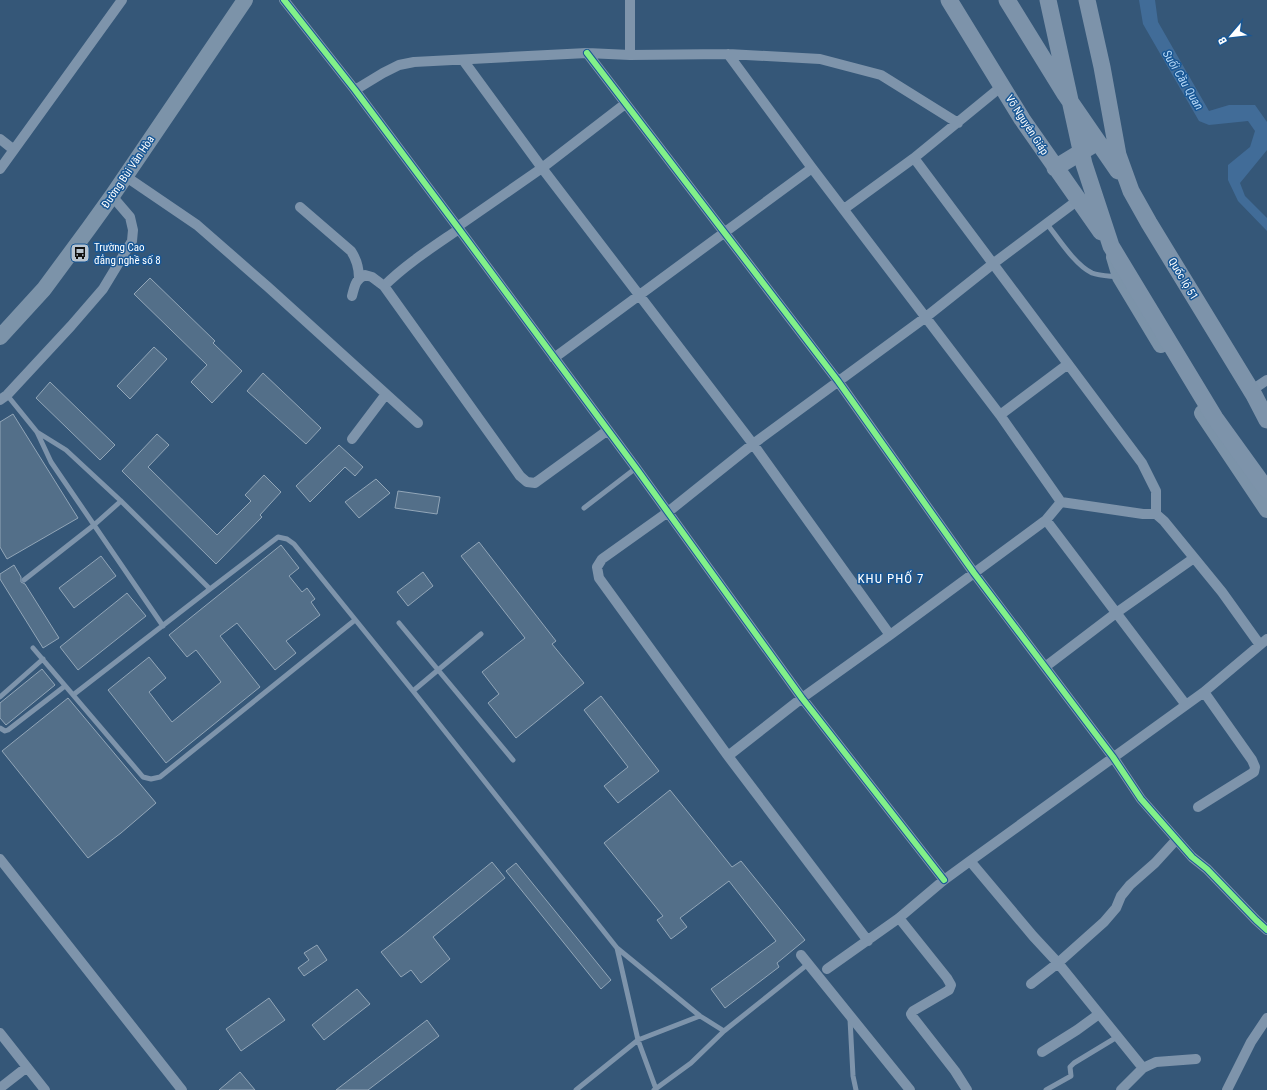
<svg xmlns="http://www.w3.org/2000/svg" width="1267" height="1090" font-family="'Roboto Condensed',sans-serif">
  <style>
    .water { fill: #416c98 }
    .building { fill: #536f89; stroke: #92a6b8 }
    .lines { fill: none; stroke-linecap: round; stroke-linejoin: round }
    .service { stroke: #7e94ab; stroke-width: 5 }
    .minor { stroke: #7e94ab; stroke-width: 10 }
    .primary { stroke: #7c93a9; stroke-width: 16 }
    .trunk { stroke: #7d93aa; stroke-width: 17 }
    .cycleway-casing { stroke: #185795; stroke-width: 8 }
    .cycleway { stroke: #82f089; stroke-width: 6 }
    .labels { text-anchor: middle; dominant-baseline: central; stroke-width: 3; stroke-linejoin: round; paint-order: stroke }
    .street-label { font-size: 11px; fill: #fff; stroke: #185795 }
    .poi-label { font-size: 11px; fill: #fff; stroke: #185795; text-anchor: start }
    .water-label { font-size: 12px; font-style: italic; fill: #b6d8f7; stroke: #185795 }
    .quarter-label { font-size: 13px; letter-spacing: 1px; fill: #fff; stroke: #185795 }
  </style>
  <rect width="100%" height="100%" fill="#355778"/>
  <path class="water" d="M 1139,0 L 1155,0 L 1158,22 L 1209,111 L 1229,105 L 1255,105 L 1267,122 L 1267,150 L 1240,183 L 1245,196 L 1267,218 L 1267,231 L 1238,201 L 1228,180 L 1228,165 L 1250,147 L 1255,131 L 1248,121 L 1209,125 L 1199,121 L 1143,24 Z"/>
  <path class="building" d="M 150,278 L 215,341 L 213,343 L 242,371 L 212,403 L 191,382 L 207,365 L 134,294 Z
    M 154,347 L 167,359 L 130,399 L 117,386 Z
    M 263,373 L 321,428 L 306,444 L 247,391 Z
    M 50,382 L 115,445 L 100,460 L 36,398 Z
    M 13,414 L 78,518 L 7,559 L 0,547 L 0,422 Z
    M 157,434 L 169,445 L 148,467 L 217,535 L 251,501 L 245,495 L 264,475 L 281,492 L 260,515 L 262,517 L 216,564 L 122,471 Z
    M 339,445 L 363,467 L 355,476 L 345,467 L 310,502 L 296,486 Z
    M 376,479 L 390,493 L 359,518 L 345,502 Z
    M 398,491 L 440,497 L 437,514 L 395,508 Z
    M 479,542 L 556,641 L 552,644 L 584,683 L 516,738 L 488,703 L 499,694 L 482,672 L 525,638 L 461,556 Z
    M 281,545 L 299,568 L 289,576 L 302,592 L 307,588 L 315,599 L 311,602 L 320,615 L 286,641 L 296,653 L 275,670 L 237,623 L 220,636 L 260,687 L 166,763 L 108,690 L 149,657 L 166,678 L 149,692 L 172,722 L 221,682 L 196,650 L 187,657 L 169,635 Z
    M 101,556 L 116,576 L 74,608 L 59,588 Z
    M 14,565 L 21,577 L 21,582 L 25,584 L 59,638 L 43,648 L 0,579 L 0,574 Z
    M 423,572 L 433,586 L 408,606 L 397,592 Z
    M 127,593 L 146,616 L 78,670 L 60,647 Z
    M 42,669 L 55,685 L 6,725 L 0,718 L 0,703 Z
    M 601,696 L 659,771 L 618,803 L 604,786 L 628,767 L 584,710 Z
    M 68,698 L 156,803 L 121,833 L 88,858 L 2,751 Z
    M 670,790 L 732,867 L 741,861 L 805,940 L 777,963 L 779,967 L 725,1008 L 711,989 L 776,941 L 729,881 L 680,918 L 687,927 L 671,939 L 657,920 L 663,916 L 604,843 Z
    M 492,862 L 505,878 L 433,937 L 450,959 L 421,983 L 411,970 L 401,977 L 381,952 L 402,936 Z
    M 516,863 L 611,980 L 601,989 L 506,871 Z
    M 317,945 L 327,960 L 304,976 L 298,968 L 309,960 L 304,953 Z
    M 357,989 L 370,1004 L 324,1040 L 312,1025 Z
    M 269,998 L 285,1020 L 241,1051 L 226,1029 Z
    M 427,1020 L 439,1036 L 368,1090 L 336,1090 Z
    M 240,1072 L 255,1090 L 219,1090 Z"/>
  <g class="lines">
    <path class="service" d="M 1047,224 C 1058,238 1075,265 1092,273 C 1100,276 1109,276 1117,277
      M 7,395 L 37,432 L 51,462 L 163,626
      M 37,432 L 66,450 L 121,501 L 210,589 L 278,537 L 287,539 L 294,544 L 413,691 L 617,948 L 700,1016 L 724,1031
      M 584,508 L 636,468
      M 24,580 L 94,525 L 121,501
      M 399,623 L 513,760
      M 33,648 L 143,777 L 151,779 L 160,777 L 355,620
      M 413,691 L 481,634
      M 73,695 L 210,589
      M 0,697 L 43,659
      M 0,728 L 5,731 L 8,730 L 65,686
      M 617,948 L 638,1040 L 656,1089
      M 850,1019 L 853,1076 L 856,1090
      M 576,1090 L 638,1040 L 700,1016
      M 654,1090 L 691,1063 L 724,1031 L 808,964
      M 1046,1090 L 1071,1076 L 1070,1067 L 1074,1063 L 1117,1037"/>
    <path class="minor" d="M 284,0 L 355,90 L 459,229 L 636,468 L 802,698 L 944,880
      M 630,0 L 630,55
      M 587,53 L 838,381 L 974,573 L 1113,757 L 1141,799 L 1192,857 L 1207,869 L 1256,920 L 1267,930
      M 728,54 L 812,168 L 1000,415 L 1061,502 L 1143,514 L 1156,514 L 1164,521 L 1222,592 L 1260,645
      M 463,60 L 542,168 L 753,444 L 890,635
      M 355,90 L 383,73 L 399,65 L 414,62 L 587,53 L 630,55 L 728,54 L 820,59 L 881,75 L 958,123
      M 0,139 L 14,150
      M 914,158 L 1142,463 L 1156,491 L 1156,514
      M 0,169 L 122,0
      M 125,176 L 197,225 L 268,287 L 418,423
      M 300,207 L 351,251 C 357,260 359,267 359,278
      M 844,209 L 914,158 L 1002,86
      M 457,227 L 542,168 L 625,104
      M 459,229 C 433,247 406,264 384,286 L 520,476 L 527,482 L 535,483 L 608,430
      M 352,296 C 355,285 355,280 365,275 L 372,277 L 384,286
      M 554,358 L 812,168
      M 1258,386 L 1267,380
      M 0,400 L 7,395 L 71,326 L 103,289 L 132,241 L 133,230 L 130,217 L 112,196
      M 1000,415 L 1068,364
      M 352,439 L 386,394
      M 1046,520 L 1186,705
      M 1045,667 L 1116,613 L 1194,558
      M 728,756 L 802,698 L 890,635 L 1046,520 L 1061,502
      M 1198,807 L 1254,772 L 1255,767 L 1252,760 L 1204,692
      M 0,859 L 182,1090
      M 970,861 L 1033,936 L 1058,963 L 1143,1068
      M 899,918 L 947,978 L 951,985 L 949,990 L 913,1011 L 911,1014 L 912,1016 L 955,1071 L 967,1090
      M 868,941 L 728,756 L 599,578 L 597,567 L 602,559 L 668,512 L 753,444 L 926,317 L 994,263 L 1078,200
      M 801,955 L 910,1090
      M 827,969 L 899,918 L 944,880 L 970,861 L 1204,692 L 1267,639
      M 1031,984 L 1058,963 L 1104,922 L 1116,908 L 1121,896 L 1130,885 L 1155,863 L 1176,840
      M 0,1033 L 45,1090
      M 1042,1052 L 1077,1030 L 1099,1014
      M 0,1088 L 27,1067
      M 1121,1090 L 1143,1068 L 1156,1062 L 1196,1059
      M 1227,1090 L 1251,1042 L 1267,1018"/>
    <path class="primary" d="M 1114,257 L 1120,277 L 1161,345
      M 0,337 L 44,289 L 89,228 L 112,196 L 245,0
      M 1202,413 L 1267,510"/>
    <path class="trunk" d="M 949,0 L 1022,119 L 1101,232
      M 1007,0 L 1065,94 L 1118,171
      M 1048,0 L 1084,164 L 1111,246 L 1215,418 L 1267,490
      M 1087,0 L 1102,67 L 1118,155 L 1131,191 L 1149,223 L 1254,395 L 1267,420
      M 1055,168 L 1091,146"/>
    <defs>
      <path id="cycleway" d="M 284,0 L 355,90 L 459,229 L 636,468 L 802,698 L 944,880
        M 587,53 L 838,381 L 974,573 L 1113,757 L 1141,799 L 1192,857 L 1207,869 L 1256,920 L 1267,930"/>
    </defs>
    <use href="#cycleway" class="cycleway-casing"/>
    <use href="#cycleway" class="cycleway"/>
  </g>
  <defs>
    <symbol id="bus-square" viewBox="-11 -11 22 22"><rect x="-9" y="-9" width="18" height="18" rx="4" fill="#b8c4d0" stroke="#185795"/><path d="M-5-6H5V4H4V6H2V4H-2V6H-4V4H-5ZM-3.5-4V0h7V-4ZM-3.5 1.2v1.5H-2V1.2ZM2 1.2v1.5H3.5V1.2Z" fill="#111"/></symbol>
  </defs>
  <g fill-rule="evenodd">
    <use href="#bus-square" x="69" y="242" width="22" height="22"/>
  </g>
  <g class="labels">
    <g class="street-label">
      <text transform="translate(1027 125) rotate(57)">Võ Nguyên Giáp</text>
      <text transform="translate(128 172) rotate(-56)">Đường Bùi Văn Hòa</text>
      <text transform="translate(1183 279) rotate(59)">Quốc lộ 51</text>
    </g>
    <g class="poi-label">
      <text x="94" y="247">Trường Cao<tspan x="94" dy="13">đẳng nghề số 8</tspan></text>
    </g>
    <g class="water-label">
      <text transform="translate(1183 80) rotate(59)">Suối Cầu Quan</text>
    </g>
    <g class="quarter-label">
      <text x="891" y="578">KHU PHỐ 7</text>
    </g>
  </g>
  <g transform="translate(1231 36) rotate(242)" stroke="#185795" stroke-width="3" paint-order="stroke">
  <path d="M0-3L7 15L0 10L-7 15Z" fill="#ffffff"/>
  <text y="-6" font-size="11" font-weight="bold" text-anchor="middle" fill="#ffffff">B</text>
  </g>
</svg>
